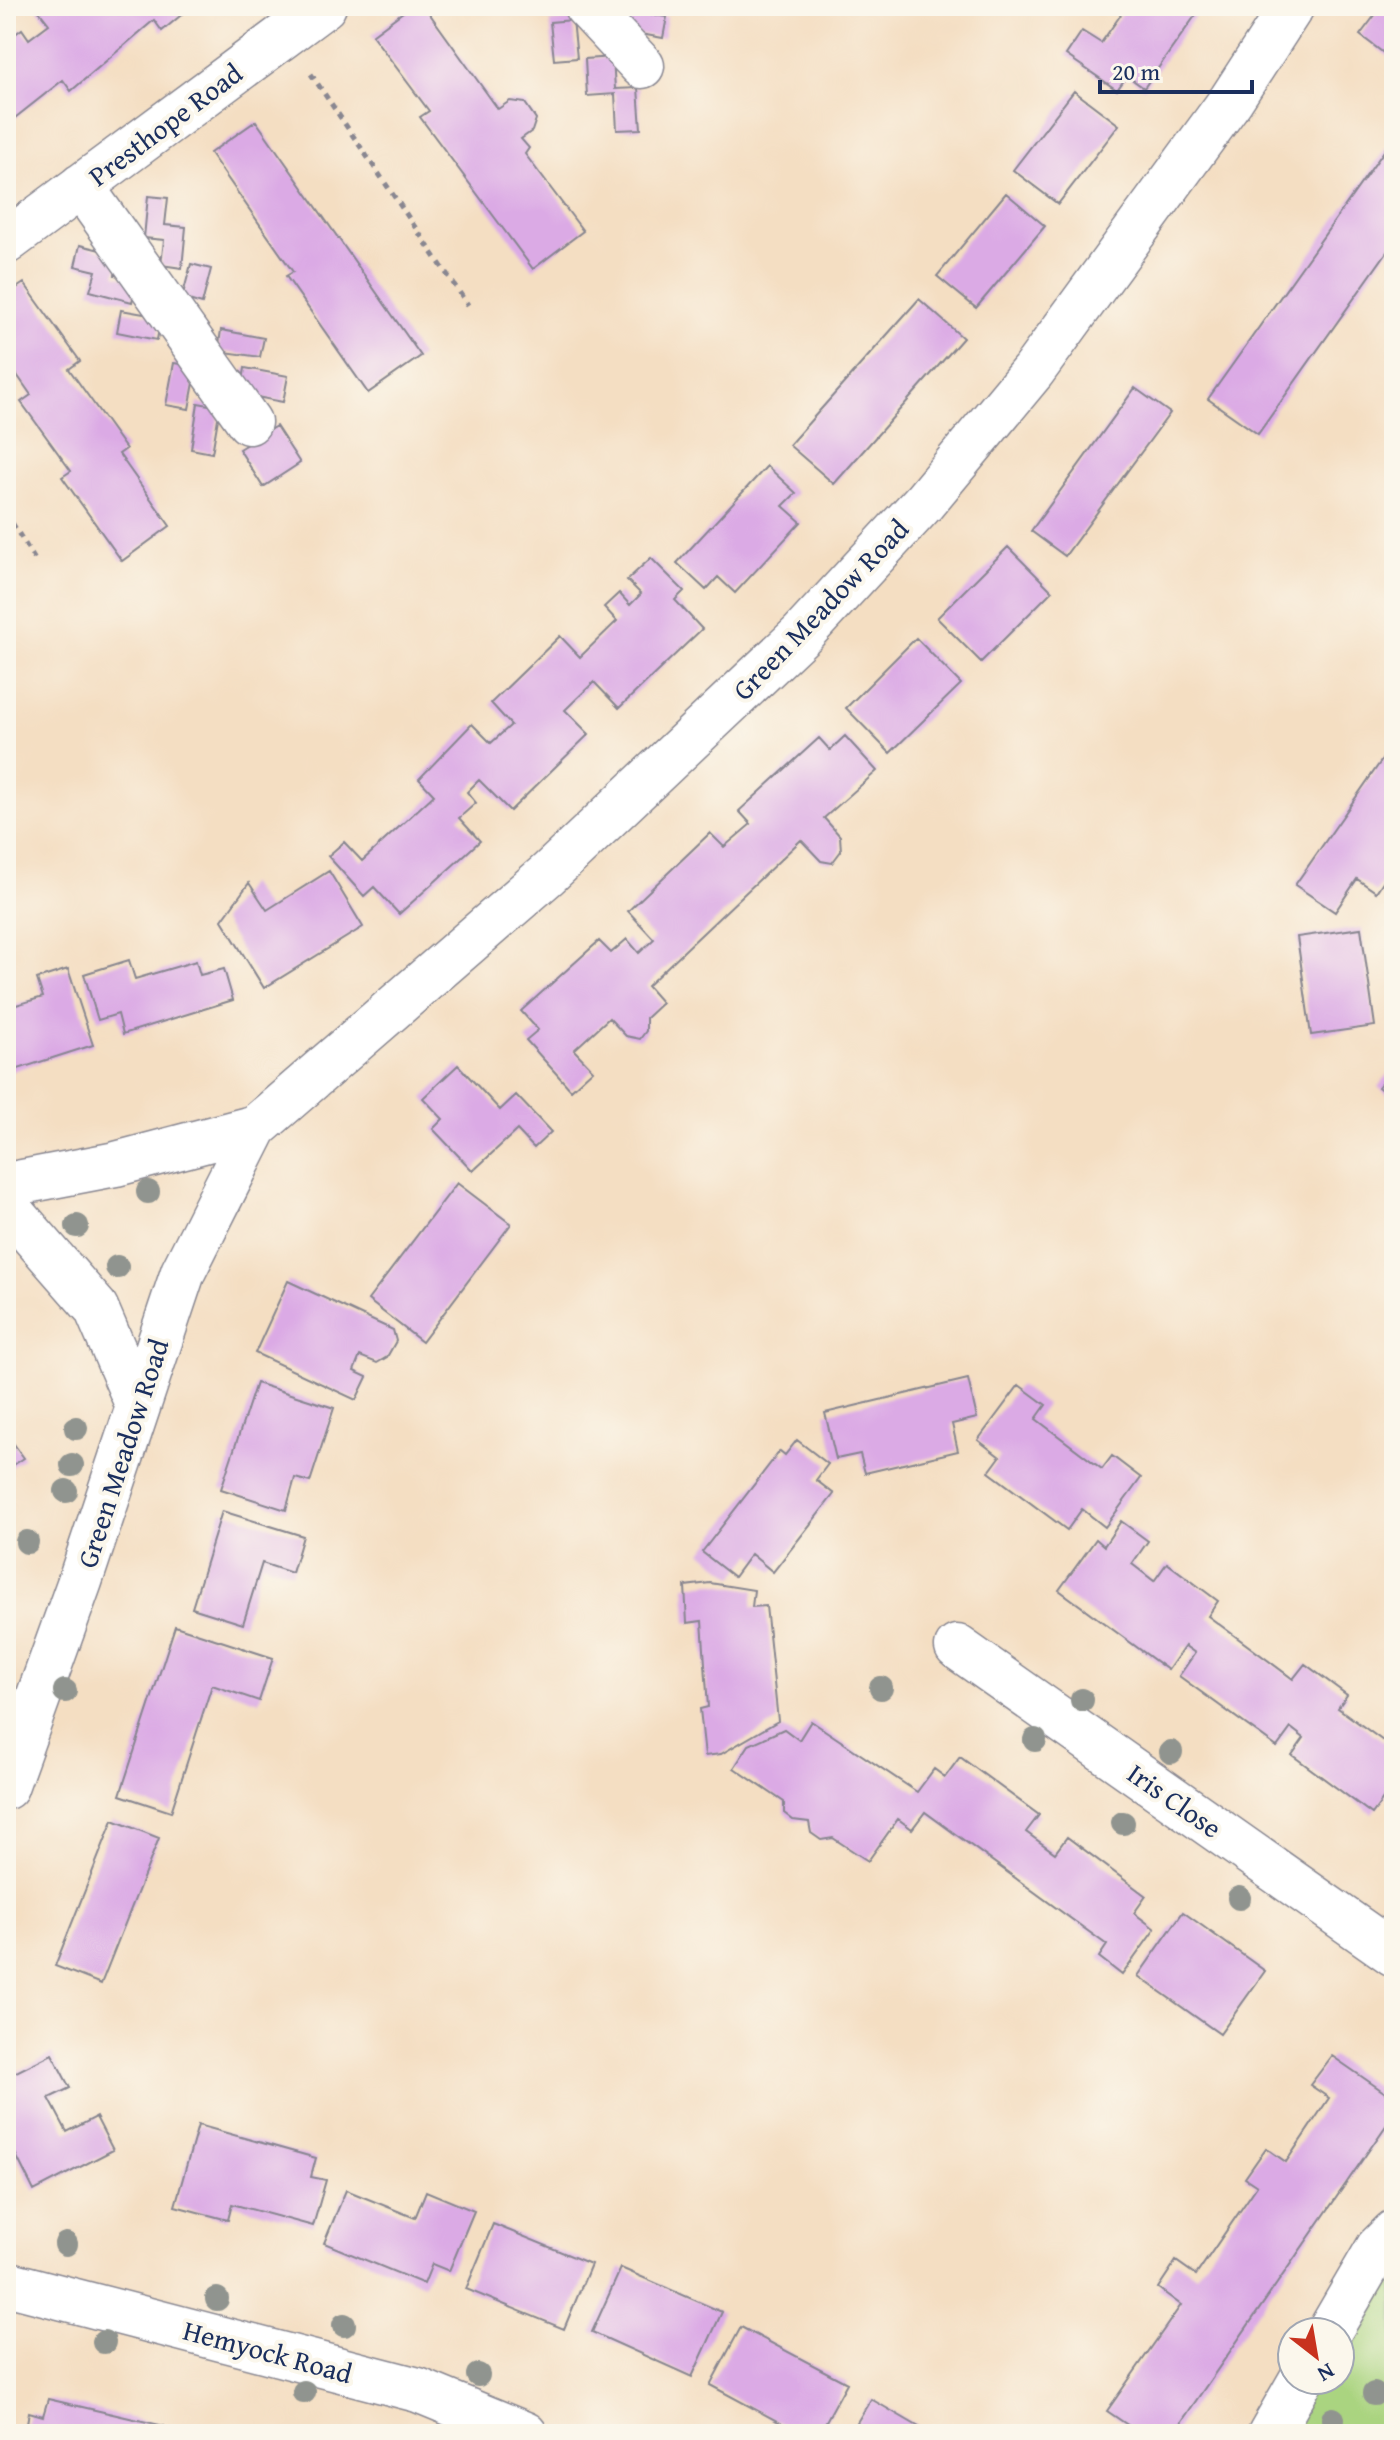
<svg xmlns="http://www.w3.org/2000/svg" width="1400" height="2440" font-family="'Gentium Book Plus',serif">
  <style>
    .green { fill: #aad480; stroke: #62826f; stroke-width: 2 }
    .building { fill: #dbaae5 }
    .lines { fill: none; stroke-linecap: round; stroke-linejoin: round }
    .minor-casing { stroke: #888690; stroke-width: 47 }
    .path { stroke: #888690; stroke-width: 5; stroke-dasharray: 6 6; stroke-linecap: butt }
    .minor { stroke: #fff; stroke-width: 44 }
    .tree { fill: #90948f }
    .labels { text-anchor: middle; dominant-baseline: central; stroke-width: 8; stroke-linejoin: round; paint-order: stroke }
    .street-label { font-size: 28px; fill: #1b2f5e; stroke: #fbf7ec }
  </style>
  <rect width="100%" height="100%" fill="#fbf7ec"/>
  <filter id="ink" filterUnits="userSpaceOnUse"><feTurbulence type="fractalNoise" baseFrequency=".0125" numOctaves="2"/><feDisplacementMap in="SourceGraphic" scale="16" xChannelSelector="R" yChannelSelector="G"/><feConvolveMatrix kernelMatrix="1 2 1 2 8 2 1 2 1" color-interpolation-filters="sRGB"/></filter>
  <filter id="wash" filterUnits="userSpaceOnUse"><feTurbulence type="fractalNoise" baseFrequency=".006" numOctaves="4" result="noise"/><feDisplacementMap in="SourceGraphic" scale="32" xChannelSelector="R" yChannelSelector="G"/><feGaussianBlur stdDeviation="1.8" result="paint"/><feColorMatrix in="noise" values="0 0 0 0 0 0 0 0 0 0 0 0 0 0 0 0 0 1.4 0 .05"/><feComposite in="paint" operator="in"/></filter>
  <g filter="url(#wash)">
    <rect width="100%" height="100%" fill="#f4dec2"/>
    <path class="green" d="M 1394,2242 L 1394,2434 L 1281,2434 L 1312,2380 L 1340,2380 L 1340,2332 Z"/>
    <g id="blocks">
      <path class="building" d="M 35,6 L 192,6 L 162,31 L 154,20 L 71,91 L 63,80 L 6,125 L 6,41 L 22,29 L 29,39 L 49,24 Z
        M 411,6 L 424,6 L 498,109 L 510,101 L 525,103 L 536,119 L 532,131 L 521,139 L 529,148 L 525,154 L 583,231 L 533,269 L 420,117 L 429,111 L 372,35 Z
        M 1127,6 L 1202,6 L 1144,88 L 1127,76 L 1117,90 L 1066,55 L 1082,31 L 1101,43 Z
        M 1382,6 L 1394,8 L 1394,61 L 1360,35 Z
        M 628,11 L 667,17 L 663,38 L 624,31 Z
        M 573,20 L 577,58 L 554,60 L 550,22 Z
        M 613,57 L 615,89 L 638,88 L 641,129 L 617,130 L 615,94 L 587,96 L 585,59 Z
        M 1074,91 L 1119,125 L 1058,204 L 1013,170 Z
        M 256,121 L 421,356 L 368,393 L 286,276 L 293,272 L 210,153 Z
        M 1394,137 L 1394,242 L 1258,434 L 1208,399 Z
        M 1006,193 L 1045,226 L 976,308 L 937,276 Z
        M 148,196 L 168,198 L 165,225 L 186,227 L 182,268 L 161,265 L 164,240 L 144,238 Z
        M 80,245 L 120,255 L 115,275 L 137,281 L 132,302 L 90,291 L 96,271 L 75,266 Z
        M 191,264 L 211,269 L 202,304 L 182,298 Z
        M 24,283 L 80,361 L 69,369 L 126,449 L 119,454 L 170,526 L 122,561 L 62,477 L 71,471 L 21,402 L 31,395 L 6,359 L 6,295 Z
        M 919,299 L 963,338 L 834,484 L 789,445 Z
        M 121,310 L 161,317 L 157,340 L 117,332 Z
        M 221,330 L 264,338 L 260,357 L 218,351 Z
        M 174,363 L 197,367 L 189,409 L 166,405 Z
        M 245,368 L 288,376 L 283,402 L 241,394 Z
        M 1135,388 L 1170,413 L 1065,556 L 1031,531 Z
        M 198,403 L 220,407 L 212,453 L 191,449 Z
        M 276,426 L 300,463 L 263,487 L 239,449 Z
        M 767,466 L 796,493 L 783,506 L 801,522 L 735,593 L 718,577 L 706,590 L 677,563 Z
        M 1008,547 L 1052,591 L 981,662 L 937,618 Z
        M 651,558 L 684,591 L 675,600 L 702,629 L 619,708 L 594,682 L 565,710 L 589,734 L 510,811 L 479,780 L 467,792 L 476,803 L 459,818 L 480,841 L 399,914 L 374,887 L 364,896 L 328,856 L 344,842 L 362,861 L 434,795 L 419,779 L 472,724 L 491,743 L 511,725 L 491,703 L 560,636 L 580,657 L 617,621 L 604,607 L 619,593 L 630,605 L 641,594 L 627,580 Z
        M 916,638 L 961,684 L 890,753 L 846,708 Z
        M 845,736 L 877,771 L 824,818 L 840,836 L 841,851 L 832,863 L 821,861 L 801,840 L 647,986 L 662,1003 L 646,1018 L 646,1031 L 640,1039 L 626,1036 L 609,1018 L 574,1050 L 593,1070 L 571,1090 L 526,1040 L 538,1030 L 521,1011 L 599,941 L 611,953 L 627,939 L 639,953 L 654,939 L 628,911 L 710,833 L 724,847 L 751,824 L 739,811 L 819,738 L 830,750 Z
        M 1384,757 L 1394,764 L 1394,865 L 1376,892 L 1357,879 L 1335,912 L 1295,885 Z
        M 329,871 L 363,927 L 264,988 L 222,920 L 249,883 L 267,910 Z
        M 1361,928 L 1375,1026 L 1311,1035 L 1297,937 Z
        M 129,960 L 135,979 L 196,961 L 200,975 L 224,969 L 233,1000 L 123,1034 L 118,1014 L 98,1020 L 84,974 Z
        M 68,969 L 93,1045 L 6,1073 L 6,1008 L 43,997 L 37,979 Z
        M 458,1065 L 500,1110 L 516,1095 L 551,1132 L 534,1148 L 517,1130 L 473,1171 L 433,1129 L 443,1119 L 423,1098 Z
        M 1394,1067 L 1394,1100 L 1378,1087 Z
        M 457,1183 L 511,1224 L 422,1342 L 368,1300 Z
        M 288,1281 L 393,1330 L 396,1341 L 387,1357 L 377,1363 L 360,1356 L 354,1371 L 367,1377 L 356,1400 L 255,1353 Z
        M 968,1379 L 977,1418 L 952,1424 L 958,1451 L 865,1473 L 860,1454 L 836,1459 L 825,1413 Z
        M 256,1383 L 334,1408 L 310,1482 L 295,1478 L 286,1510 L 221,1489 Z
        M 1019,1385 L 1046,1405 L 1036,1419 L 1102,1469 L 1112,1456 L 1141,1478 L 1105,1527 L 1082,1509 L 1067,1530 L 989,1472 L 1000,1457 L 978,1440 Z
        M 6,1433 L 24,1458 L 6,1470 Z
        M 797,1440 L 828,1464 L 816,1480 L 834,1494 L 773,1572 L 751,1554 L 734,1577 L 702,1552 L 780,1451 L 785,1455 Z
        M 222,1511 L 303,1536 L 292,1573 L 262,1563 L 243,1624 L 192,1608 Z
        M 1121,1521 L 1148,1541 L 1132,1564 L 1154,1581 L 1167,1563 L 1218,1601 L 1208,1616 L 1293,1679 L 1305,1664 L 1347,1695 L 1338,1708 L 1394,1749 L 1394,1784 L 1372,1814 L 1292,1755 L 1304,1738 L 1291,1728 L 1277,1747 L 1179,1676 L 1195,1653 L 1185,1646 L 1168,1670 L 1059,1590 L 1096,1539 L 1104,1546 Z
        M 710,1583 L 754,1590 L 752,1607 L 766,1606 L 778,1721 L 721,1754 L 705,1756 L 700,1709 L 708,1707 L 702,1621 L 687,1623 L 685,1586 Z
        M 175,1626 L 273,1658 L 259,1701 L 212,1685 L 171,1812 L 120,1795 Z
        M 811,1721 L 917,1792 L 934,1769 L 945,1777 L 960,1757 L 1039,1815 L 1026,1832 L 1055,1853 L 1067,1837 L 1146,1896 L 1134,1913 L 1155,1929 L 1122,1975 L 1099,1957 L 1107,1945 L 925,1812 L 912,1829 L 898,1819 L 868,1861 L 833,1838 L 821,1840 L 811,1833 L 809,1822 L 793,1820 L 784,1813 L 784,1802 L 734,1768 L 749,1745 L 784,1729 L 799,1740 Z
        M 113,1820 L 159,1838 L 101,1984 L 55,1966 Z
        M 1183,1912 L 1265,1971 L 1220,2034 L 1138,1976 Z
        M 52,2054 L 70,2088 L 49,2098 L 67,2132 L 96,2117 L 113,2150 L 34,2191 L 6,2135 L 6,2077 Z
        M 1332,2056 L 1394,2099 L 1394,2114 L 1173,2434 L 1141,2434 L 1107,2411 L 1181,2305 L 1158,2288 L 1176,2261 L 1196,2275 L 1257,2186 L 1245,2178 L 1266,2148 L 1286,2162 L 1329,2098 L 1310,2085 Z
        M 198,2125 L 316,2158 L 311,2177 L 326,2180 L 313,2226 L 232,2204 L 228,2220 L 175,2206 Z
        M 346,2190 L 415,2218 L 426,2191 L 474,2211 L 449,2271 L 432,2264 L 424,2284 L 324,2243 Z
        M 493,2224 L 591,2264 L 564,2329 L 466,2289 Z
        M 621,2268 L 722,2312 L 692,2377 L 592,2332 Z
        M 741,2327 L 847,2383 L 819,2434 L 801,2434 L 710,2385 Z
        M 48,2399 L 164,2426 L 162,2434 L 25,2434 L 29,2412 L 43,2416 Z
        M 871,2399 L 931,2434 L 850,2434 Z"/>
    </g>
  </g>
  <g filter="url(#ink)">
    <use href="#blocks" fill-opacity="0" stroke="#888690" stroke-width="2"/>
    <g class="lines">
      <defs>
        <path id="minor" d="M 586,6 L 642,66
          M 81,186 L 249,422
          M 6,242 L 324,6
          M 6,1185 L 116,1164 L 256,1127
          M 6,1205 L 96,1308 L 138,1406
          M 957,1647 L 1394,1954
          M 6,1787 L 80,1581 L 183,1272 L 256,1127 L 548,874 L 802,634 L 924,502 L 1033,371 L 1231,100 L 1292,6
          M 6,2283 L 418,2390 L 525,2434
          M 1329,2332 L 1378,2248 L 1394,2232
          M 1270,2434 L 1301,2380"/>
      </defs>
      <use href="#minor" class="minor-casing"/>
      <path class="path" d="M 311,74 L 468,305
        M 6,513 L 35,560"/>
      <use href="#minor" class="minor"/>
    </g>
    <g class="tree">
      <circle cx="148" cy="1192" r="12"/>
      <circle cx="77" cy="1226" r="12"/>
      <circle cx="117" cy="1267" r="12"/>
      <circle cx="76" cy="1428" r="12"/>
      <circle cx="72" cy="1465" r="12"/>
      <circle cx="66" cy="1491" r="12"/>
      <circle cx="27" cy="1542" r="12"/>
      <circle cx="881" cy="1688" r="12"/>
      <circle cx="65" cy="1691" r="12"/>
      <circle cx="1082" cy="1700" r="12"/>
      <circle cx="1035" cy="1740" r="12"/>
      <circle cx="1171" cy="1752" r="12"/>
      <circle cx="1123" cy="1823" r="12"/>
      <circle cx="1239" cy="1898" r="12"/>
      <circle cx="66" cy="2244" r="12"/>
      <circle cx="217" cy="2299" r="12"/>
      <circle cx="344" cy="2325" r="12"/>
      <circle cx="104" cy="2342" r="12"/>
      <circle cx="478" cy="2375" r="12"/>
      <circle cx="304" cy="2392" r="12"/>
      <circle cx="1374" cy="2394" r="12"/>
      <circle cx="1333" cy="2419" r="12"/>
    </g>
  </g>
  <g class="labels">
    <g class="street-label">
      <text transform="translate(165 124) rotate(-37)">Presthope Road</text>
      <text transform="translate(820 609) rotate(-46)">Green Meadow Road</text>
      <text transform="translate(122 1453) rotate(-72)">Green Meadow Road</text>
      <text transform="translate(1175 1800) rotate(35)">Iris Close</text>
      <text transform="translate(268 2351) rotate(15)">Hemyock Road</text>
    </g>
  </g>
  <rect width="1400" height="2440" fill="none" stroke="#fbf7ec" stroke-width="32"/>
  <g transform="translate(1316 2356) rotate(149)"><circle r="38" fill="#fbf7ec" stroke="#a1a7b3" stroke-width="2"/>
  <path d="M0-6L14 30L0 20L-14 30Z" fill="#c8321e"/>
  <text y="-12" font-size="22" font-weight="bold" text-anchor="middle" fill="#1b2f5e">N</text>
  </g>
  <path d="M1100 80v12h152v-12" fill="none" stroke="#1b2f5e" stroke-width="4"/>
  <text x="1112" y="80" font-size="24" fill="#1b2f5e" stroke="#fbf7ec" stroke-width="6" paint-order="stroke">20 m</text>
</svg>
